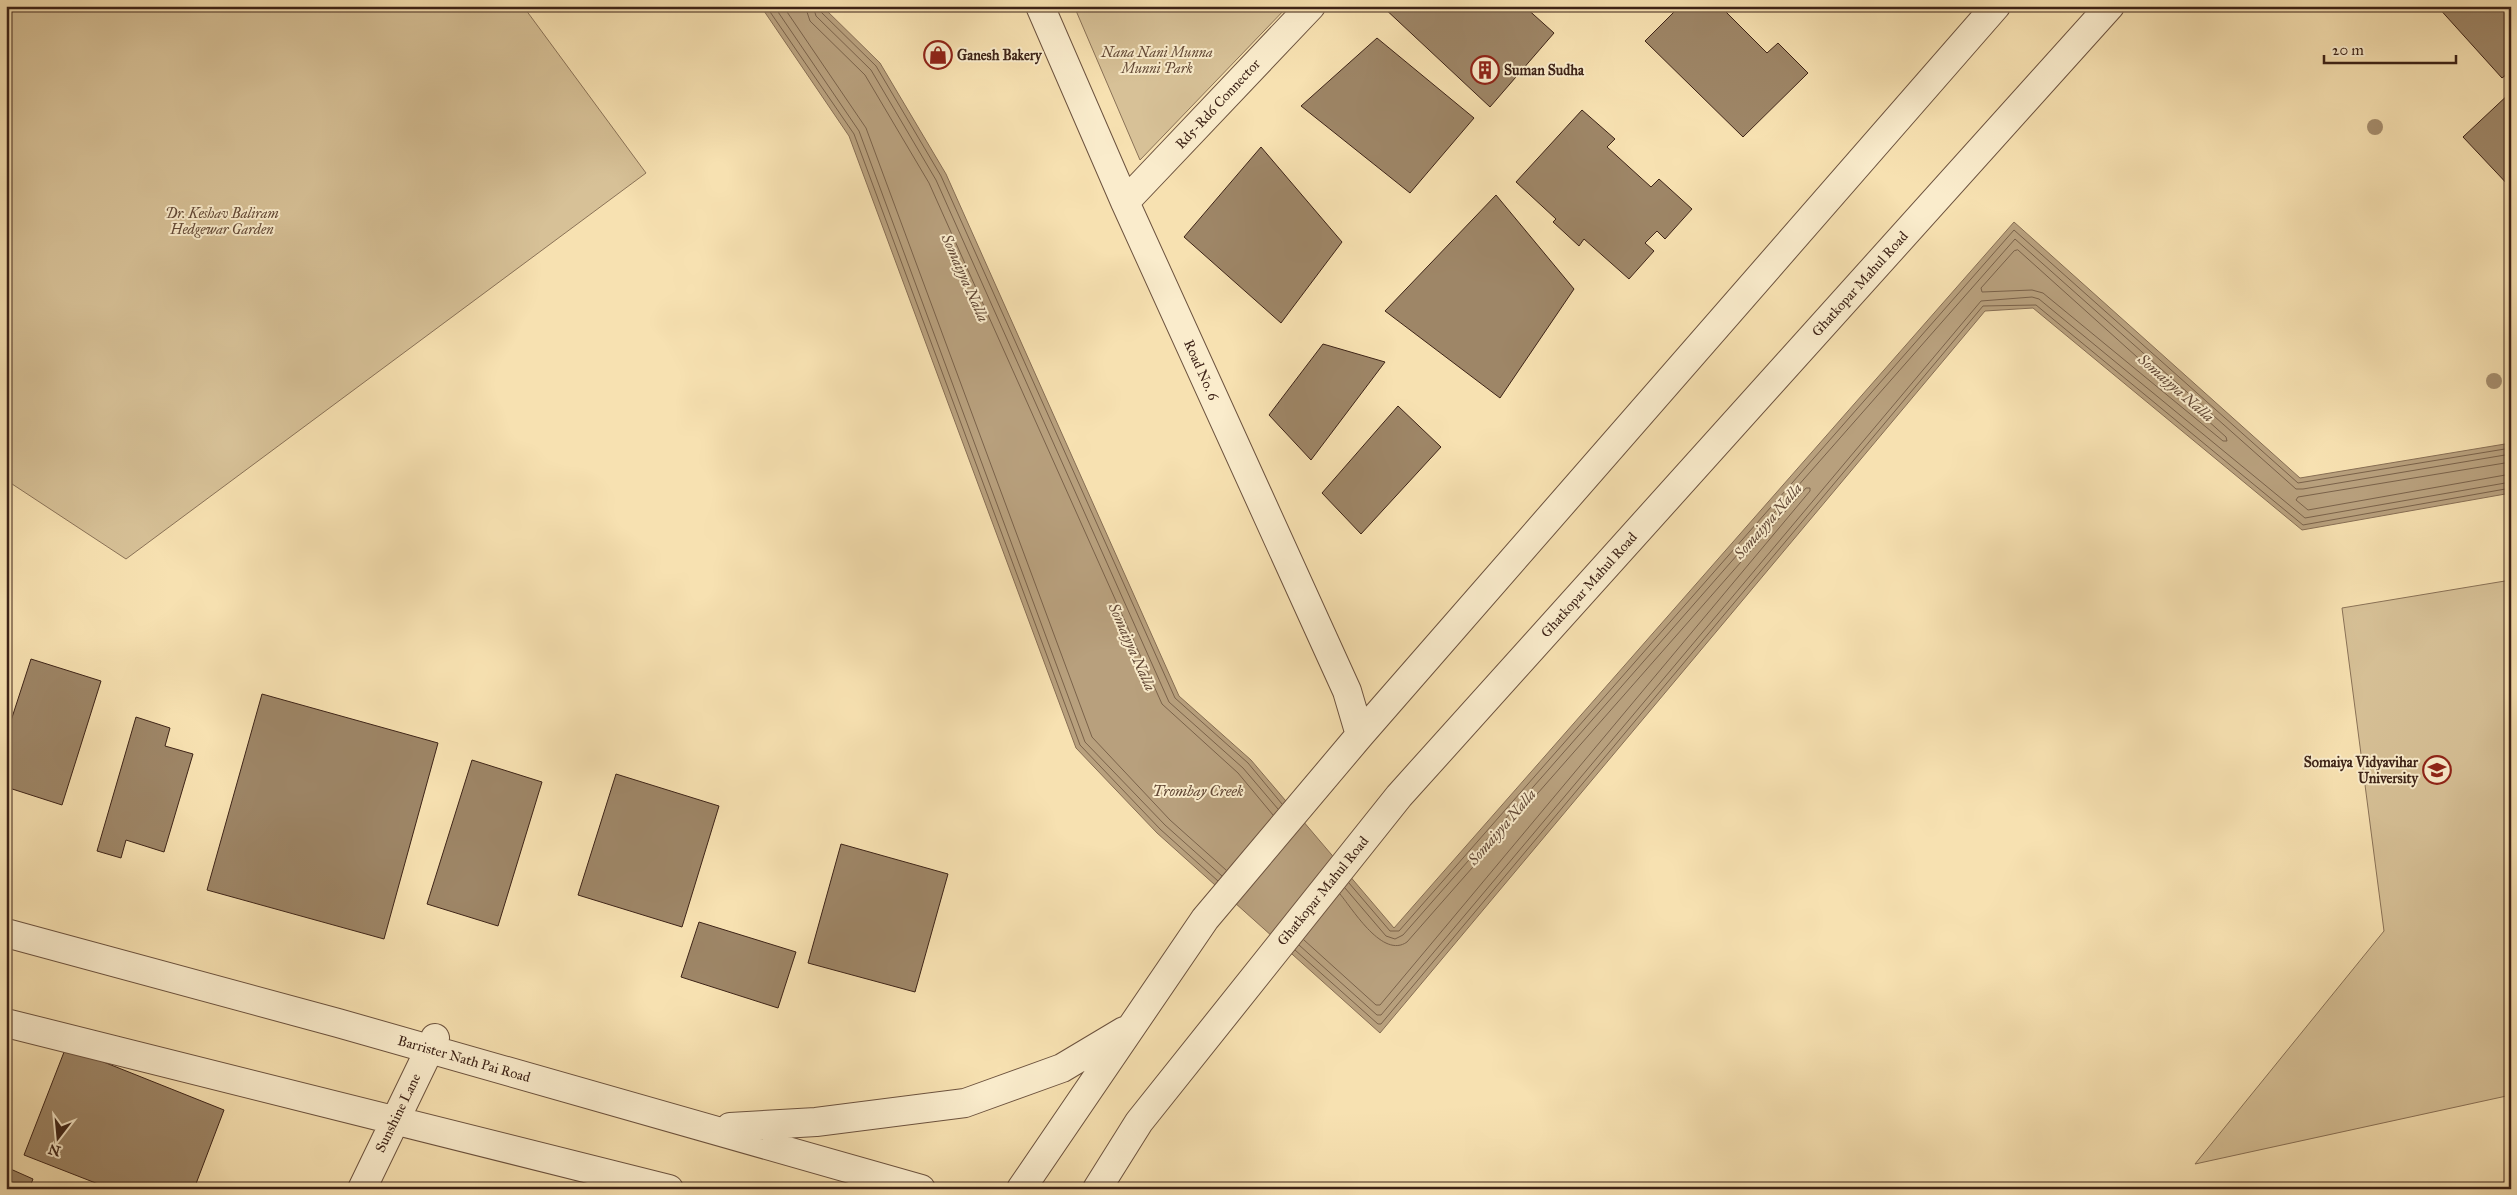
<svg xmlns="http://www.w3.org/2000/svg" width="2517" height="1195" font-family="'IM FELL Great Primer',serif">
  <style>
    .green { fill: #d7c197; stroke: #8a7257 }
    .water { fill: #b8a07d; stroke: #876e54 }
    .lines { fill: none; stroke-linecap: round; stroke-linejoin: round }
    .shore { stroke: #7a624a; stroke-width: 1 }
    .building { fill: #9e8667; stroke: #3d2317 }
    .minor-casing { stroke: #6c523e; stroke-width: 30 }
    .minor { stroke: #faeccc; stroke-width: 28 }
    .tree { fill: #a68e6e }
    .labels { text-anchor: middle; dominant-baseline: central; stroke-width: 4; stroke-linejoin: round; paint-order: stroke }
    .park-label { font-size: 14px; font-style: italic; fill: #644a37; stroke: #faeccc }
    .poi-label { font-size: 14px; font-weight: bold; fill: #3d2317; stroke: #faeccc; text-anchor: start }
    .street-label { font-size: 14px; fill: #3d2317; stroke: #faeccc }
    .water-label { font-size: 15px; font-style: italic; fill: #624836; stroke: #faeccc }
  </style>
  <rect width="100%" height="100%" fill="#f7e1b1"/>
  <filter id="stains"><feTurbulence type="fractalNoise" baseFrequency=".004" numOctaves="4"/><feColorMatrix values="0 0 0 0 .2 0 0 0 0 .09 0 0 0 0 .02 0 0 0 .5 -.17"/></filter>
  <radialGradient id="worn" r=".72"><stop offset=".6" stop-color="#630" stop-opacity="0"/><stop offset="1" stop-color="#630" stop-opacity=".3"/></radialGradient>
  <path class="green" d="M 6,6 L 523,6 L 646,173 L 126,559 L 6,480 Z
    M 1074,6 L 1288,6 L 1140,160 Z
    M 2511,580 L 2511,1095 L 2195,1164 L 2384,931 L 2342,608 Z"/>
  <path class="water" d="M 757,6 L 822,6 L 880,63 L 946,174 L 1179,696 L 1251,760 L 1394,928 L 2014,222 L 2300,478 L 2511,443 L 2511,493 L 2302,530 L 2033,308 L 1985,311 L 1380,1033 L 1157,833 L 1076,748 L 849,136 L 764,11 Z"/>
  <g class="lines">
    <path class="shore" d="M 766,6 L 854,134 L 1080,745 L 1160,829 L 1218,881
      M 774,6 L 859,131 L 1085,742 L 1165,825 L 1222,876
      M 783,6 L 866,128 L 1092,737 L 1170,820 L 1226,870
      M 805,6 L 810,21 L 865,75 L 929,183 L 1162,704 L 1238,773 L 1273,815
      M 813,6 L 816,16 L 871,70 L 936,180 L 1169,702 L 1243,768 L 1278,809
      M 819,6 L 821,12 L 876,66 L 941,176 L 1175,698 L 1248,763 L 1282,804
      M 2018,250 L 2226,437 L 2227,441 L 2223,441 L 2043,293 L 2032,290 L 1982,292 L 1981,288 L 2014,251 Z
      M 2511,462 L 2298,497 L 2296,500 L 2308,510 L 2511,474
      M 1349,883 L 1390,931 L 1399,931 L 2014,230 L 2298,483 L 2511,448
      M 1345,888 L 1386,936 L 1395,939 L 1403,935 L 2015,239 L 2296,489 L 2303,489 L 2511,454
      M 1304,940 L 1376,1005 L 1380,1005 L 1810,491 L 1810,488 L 1806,488 L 1407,942 C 1383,959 1354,911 1340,894
      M 1299,945 L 1377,1015 L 1381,1015 L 1981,301 L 2032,297 L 2039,299 L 2305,518 L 2511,482
      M 1295,950 L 1378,1024 L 1381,1024 L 1983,306 L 2036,305 L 2303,525 L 2511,488"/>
  </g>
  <path class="building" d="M 1382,6 L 1524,6 L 1554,33 L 1490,107 Z
    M 1680,6 L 1730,6 L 1725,11 L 1767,53 L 1778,43 L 1808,73 L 1743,137 L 1645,41 Z
    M 2437,6 L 2511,6 L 2511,71 L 2502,78 Z
    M 1377,38 L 1474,118 L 1410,193 L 1301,106 Z
    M 2511,92 L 2511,188 L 2463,137 Z
    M 1582,110 L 1615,139 L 1607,147 L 1651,187 L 1659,179 L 1692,209 L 1665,239 L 1657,231 L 1645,243 L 1654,251 L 1629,279 L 1584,239 L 1579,246 L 1553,222 L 1556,219 L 1516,182 Z
    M 1261,147 L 1342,242 L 1281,323 L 1184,237 Z
    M 1496,195 L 1574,289 L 1500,398 L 1385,311 Z
    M 1323,344 L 1385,362 L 1311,460 L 1269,415 Z
    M 1398,406 L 1441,447 L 1361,534 L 1322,493 Z
    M 31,659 L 101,681 L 62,805 L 6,787 L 6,736 Z
    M 262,694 L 438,743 L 384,939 L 207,890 Z
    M 136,717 L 170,728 L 165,746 L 193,754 L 164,852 L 126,840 L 121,858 L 97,851 Z
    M 472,760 L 542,782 L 498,926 L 427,904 Z
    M 616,774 L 719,806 L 682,927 L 578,895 Z
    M 841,844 L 948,874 L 915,992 L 808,963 Z
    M 699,922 L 796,952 L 778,1008 L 681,977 Z
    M 66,1047 L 224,1110 L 194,1189 L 111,1189 L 24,1155 Z
    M 6,1167 L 33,1179 L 29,1189 L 6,1189 Z"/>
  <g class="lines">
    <defs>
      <path id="minor" d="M 1040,6 L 1125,202 L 1347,691 L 1360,735
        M 1125,202 L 1311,6
        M 6,933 L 338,1023 L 921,1189
        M 6,1023 L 669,1189
        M 730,1127 L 816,1122 L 965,1103 L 1062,1068 L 1124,1031
        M 362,1189 L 435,1038
        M 1021,1189 L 1205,919 L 1360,735 L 1996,6
        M 1097,1189 L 1139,1122 L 1399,796 L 2110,6"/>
    </defs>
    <use href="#minor" class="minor-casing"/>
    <use href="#minor" class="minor"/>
  </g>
  <g class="tree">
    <circle cx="2375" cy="127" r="8"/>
    <circle cx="2494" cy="381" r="8"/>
  </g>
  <defs>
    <symbol id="shop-ring" viewBox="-11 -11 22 22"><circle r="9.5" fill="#faeccc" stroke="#8f2418" stroke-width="1.5"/><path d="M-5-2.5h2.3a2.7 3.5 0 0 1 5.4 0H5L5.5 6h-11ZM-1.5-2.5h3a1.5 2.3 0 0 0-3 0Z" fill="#8f2418"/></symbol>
    <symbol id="building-ring" viewBox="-11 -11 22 22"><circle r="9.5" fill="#faeccc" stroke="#8f2418" stroke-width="1.5"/><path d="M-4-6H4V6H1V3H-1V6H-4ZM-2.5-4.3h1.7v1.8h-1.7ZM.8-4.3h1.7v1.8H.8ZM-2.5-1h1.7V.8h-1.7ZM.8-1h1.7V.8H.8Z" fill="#8f2418"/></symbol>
    <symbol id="university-ring" viewBox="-11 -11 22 22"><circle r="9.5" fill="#faeccc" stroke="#8f2418" stroke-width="1.5"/><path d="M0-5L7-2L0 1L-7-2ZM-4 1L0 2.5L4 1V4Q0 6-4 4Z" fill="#8f2418"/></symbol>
  </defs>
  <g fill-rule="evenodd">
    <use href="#shop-ring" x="922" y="39" width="32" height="32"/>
    <use href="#building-ring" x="1469" y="54" width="32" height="32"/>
    <use href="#university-ring" x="2421" y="754" width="32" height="32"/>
  </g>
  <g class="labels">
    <g class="park-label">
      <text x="1157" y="52">Nana Nani Munna<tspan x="1157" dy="16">Munni Park</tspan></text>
      <text x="222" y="213">Dr. Keshav Baliram<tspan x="222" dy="16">Hedgewar Garden</tspan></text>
    </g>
    <g class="poi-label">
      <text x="957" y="55">Ganesh Bakery</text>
      <text x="1504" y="70">Suman Sudha</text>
      <text x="2418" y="762" text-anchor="end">Somaiya Vidyavihar<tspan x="2418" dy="16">University</tspan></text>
    </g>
    <g class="street-label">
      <text transform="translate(1218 104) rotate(-47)">Rd5-Rd6 Connector</text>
      <text transform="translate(1860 284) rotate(-48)">Ghatkopar Mahul Road</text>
      <text transform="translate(1201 370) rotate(66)">Road No. 6</text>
      <text transform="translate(1589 585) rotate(-48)">Ghatkopar Mahul Road</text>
      <text transform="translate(1323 891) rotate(-51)">Ghatkopar Mahul Road</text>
      <text transform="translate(464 1059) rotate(16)">Barrister Nath Pai Road</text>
      <text transform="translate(398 1113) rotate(-64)">Sunshine Lane</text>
    </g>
    <g class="water-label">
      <text transform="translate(965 278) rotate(66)">Somaiyya Nalla</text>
      <text transform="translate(2176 388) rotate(41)">Somaiyya Nalla</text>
      <text transform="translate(1768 521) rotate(-49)">Somaiyya Nalla</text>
      <text transform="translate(1132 647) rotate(66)">Somaiyya Nalla</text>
      <text x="1198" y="791">Trombay Creek</text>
      <text transform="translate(1502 827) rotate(-49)">Somaiyya Nalla</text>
    </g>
  </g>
  <rect width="2517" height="1195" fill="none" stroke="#f7e1b1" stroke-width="25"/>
  <rect x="8" y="8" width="2502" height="1180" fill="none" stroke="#3d2317" stroke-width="2.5"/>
  <rect x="12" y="12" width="2492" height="1170" fill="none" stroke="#3d2317"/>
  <g transform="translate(58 1138) rotate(196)" stroke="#faeccc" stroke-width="4" paint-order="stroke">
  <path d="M0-4L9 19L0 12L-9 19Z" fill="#3d2317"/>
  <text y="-8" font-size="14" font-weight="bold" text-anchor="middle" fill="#3d2317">N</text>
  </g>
  <path d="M2324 55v8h132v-8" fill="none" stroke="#3d2317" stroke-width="2.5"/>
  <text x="2332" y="55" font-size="15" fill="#3d2317" stroke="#faeccc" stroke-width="4" paint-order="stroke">20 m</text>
  <rect width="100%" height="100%" filter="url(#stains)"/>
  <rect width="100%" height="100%" fill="url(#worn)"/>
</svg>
